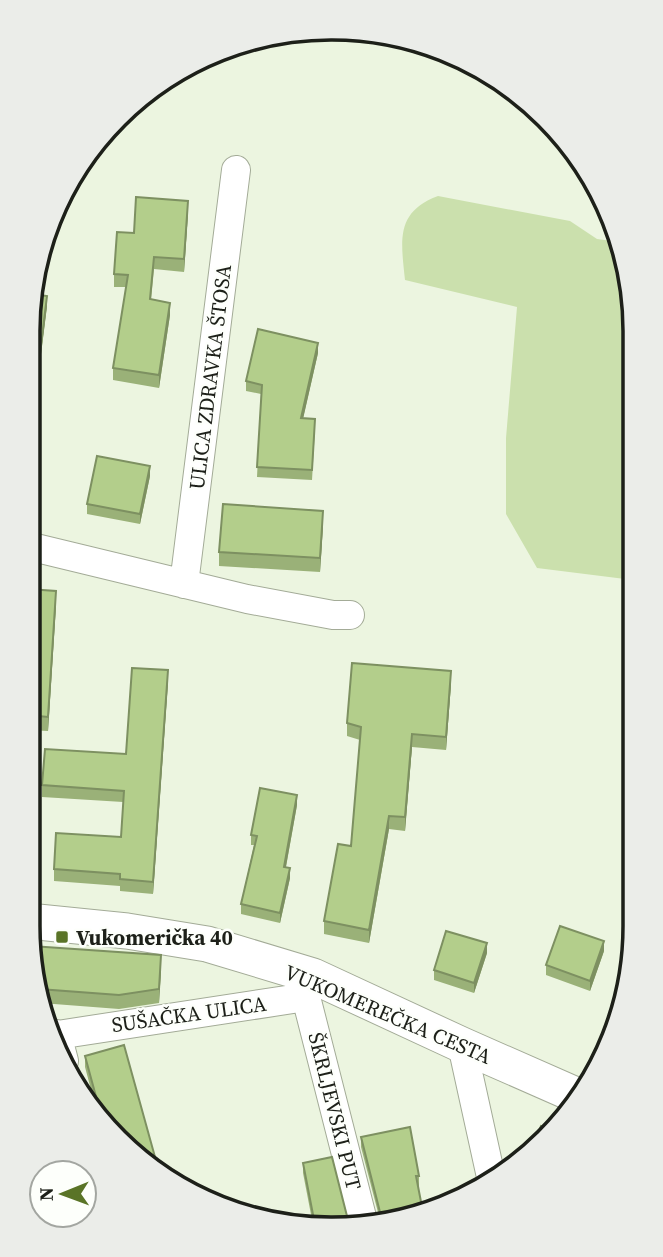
<svg xmlns="http://www.w3.org/2000/svg" width="663" height="1257" font-family="'Source Serif 4',serif">
  <style>
    .green { fill: #cbe0ad }
    .lines { fill: none; stroke-linecap: round; stroke-linejoin: round }
    .minor-casing { stroke: #a3ab97; stroke-width: 30 }
    .tertiary-casing { stroke: #a3ab97; stroke-width: 37 }
    .minor { stroke: #fff; stroke-width: 28 }
    .tertiary { stroke: #fff; stroke-width: 35 }
    .wall { fill: #9ab178 }
    .shaded-wall { fill: #7d9061 }
    .building { fill: #b3ce8b; stroke: #7d9061; stroke-width: 2 }
    .poi-dot { fill: #5a7427; stroke: #fdfffb; stroke-width: 2.5 }
    .labels { text-anchor: middle; dominant-baseline: central; stroke-width: 5; stroke-linejoin: round; paint-order: stroke }
    .street-label { font-size: 21px; fill: #1d2019; stroke: #fdfffb }
    .poi-label { font-size: 21px; font-weight: bold; fill: #1d2019; stroke: #fdfffb; text-anchor: start }
    .rim { fill: none; stroke: #1d2019; stroke-width: 3.5 }
  </style>
  <rect width="100%" height="100%" fill="#ecf5e0"/>
  <path class="green" d="M 438,196 L 570,221 L 597,239 L 619,242 L 632,292 L 633,580 L 537,568 L 506,514 L 506,438 L 517,307 L 405,280 C 401,241 395,212 438,196 Z"/>
  <g class="lines">
    <defs>
      <path id="minor" d="M 28,546 L 247,599 L 333,615 L 350,615
        M 184,584 L 236,170
        M 306,997 L 364,1225
        M 57,1034 L 64,1061
        M 51,1036 L 306,997 L 313,976
        M 462,1045 L 491,1177"/>
      <path id="tertiary" d="M 28,921 L 127,931 L 207,944 L 313,976 L 462,1045 L 578,1096"/>
    </defs>
    <use href="#minor" class="minor-casing"/>
    <use href="#tertiary" class="tertiary-casing"/>
    <use href="#minor" class="minor"/>
    <use href="#tertiary" class="tertiary"/>
  </g>
  <path class="wall" d="M 188,213 L 184,272 L 154,269 L 151,300 L 170,315 L 159,388 L 113,380 L 113,368 L 126,287 L 114,287 L 114,274 Z
    M 47,306 L 41,354 L 36,354 L 29,312 Z
    M 318,353 L 303,418 L 315,429 L 312,480 L 257,477 L 261,394 L 246,391 L 246,381 Z
    M 150,476 L 140,524 L 87,514 L 87,504 Z
    M 323,525 L 320,572 L 219,566 L 219,552 Z
    M 28,589 L 56,605 L 48,731 L 28,730 Z
    M 168,682 L 153,894 L 120,891 L 120,886 L 54,881 L 54,869 L 121,837 L 123,802 L 42,797 L 42,785 L 126,754 Z
    M 451,684 L 446,750 L 412,747 L 405,831 L 389,829 L 369,943 L 324,934 L 324,921 L 351,846 L 360,740 L 347,736 L 347,723 Z
    M 297,805 L 286,867 L 290,878 L 280,923 L 241,914 L 241,904 L 254,845 L 251,845 L 251,835 Z
    M 31,946 L 161,969 L 159,1003 L 119,1009 L 41,1003 Z
    M 604,951 L 590,991 L 546,975 L 546,965 Z
    M 487,953 L 474,993 L 434,980 L 434,970 Z
    M 85,1056 L 160,1175 L 98,1116 L 85,1067 Z
    M 361,1137 L 419,1176 L 419,1186 L 380,1220 L 361,1147 Z
    M 303,1163 L 348,1220 L 352,1228 L 313,1225 L 303,1173 Z"/>
  <path class="shaded-wall" d="M 188,201 L 188,213 L 184,272 L 184,259 Z
    M 47,296 L 47,306 L 41,354 L 41,344 Z
    M 170,303 L 170,315 L 159,388 L 159,375 Z
    M 318,343 L 318,353 L 301,428 L 301,418 Z
    M 36,344 L 36,354 L 29,390 L 29,380 Z
    M 150,466 L 150,476 L 140,524 L 140,514 Z
    M 323,511 L 323,525 L 320,572 L 320,558 Z
    M 56,591 L 56,605 L 48,731 L 48,717 Z
    M 168,670 L 168,682 L 153,894 L 153,882 Z
    M 451,671 L 451,684 L 446,750 L 446,737 Z
    M 412,734 L 412,747 L 405,831 L 405,817 Z
    M 297,795 L 297,805 L 284,877 L 284,867 Z
    M 389,816 L 389,829 L 369,943 L 369,930 Z
    M 290,868 L 290,878 L 280,923 L 280,913 Z
    M 604,941 L 604,951 L 590,991 L 590,981 Z
    M 487,943 L 487,953 L 474,993 L 474,983 Z
    M 161,955 L 161,969 L 159,1003 L 159,989 Z"/>
  <path class="building" d="M 136,197 L 188,201 L 184,259 L 154,257 L 150,299 L 170,303 L 159,375 L 113,368 L 128,275 L 114,274 L 117,232 L 134,233 Z
    M 33,294 L 47,296 L 41,344 L 36,344 L 29,380 L 29,312 Z
    M 258,329 L 318,343 L 301,418 L 315,419 L 312,470 L 257,467 L 262,385 L 246,381 Z
    M 97,456 L 150,466 L 140,514 L 87,504 Z
    M 223,504 L 323,511 L 320,558 L 219,552 Z
    M 28,589 L 56,591 L 48,717 L 28,715 Z
    M 352,663 L 451,671 L 446,737 L 412,734 L 405,817 L 389,816 L 369,930 L 324,921 L 338,844 L 351,846 L 361,727 L 347,723 Z
    M 132,668 L 168,670 L 153,882 L 120,879 L 120,874 L 54,869 L 56,833 L 121,837 L 124,791 L 42,785 L 45,749 L 126,754 Z
    M 260,788 L 297,795 L 284,867 L 290,868 L 280,913 L 241,904 L 257,836 L 251,835 Z
    M 560,926 L 604,941 L 590,981 L 546,965 Z
    M 446,931 L 487,943 L 474,983 L 434,970 Z
    M 31,946 L 161,955 L 159,989 L 119,995 L 39,989 Z
    M 124,1045 L 160,1175 L 97,1116 L 101,1115 L 85,1056 Z
    M 541,1126 L 553,1130 L 546,1140 L 532,1149 Z
    M 410,1127 L 419,1176 L 416,1176 L 423,1212 L 378,1222 L 380,1220 L 380,1212 L 361,1137 Z
    M 332,1157 L 348,1220 L 352,1226 L 354,1228 L 315,1225 L 303,1163 Z
    M 173,1175 L 176,1184 L 163,1178 Z"/>
  <rect class="poi-dot" x="55" y="930" width="14" height="14" rx="3.5"/>
  <g class="labels">
    <g class="street-label">
      <text transform="translate(210 377) rotate(-83)">ULICA ZDRAVKA ŠTOSA</text>
      <text transform="translate(189 1014) rotate(-8)">SUŠAČKA ULICA</text>
      <text transform="translate(388 1014) rotate(23)">VUKOMEREČKA CESTA</text>
      <text transform="translate(335 1111) rotate(76)">ŠKRLJEVSKI PUT</text>
    </g>
    <g class="poi-label">
      <text x="76" y="937">Vukomerička 40</text>
    </g>
  </g>
  <path d="M0 0H663V1257H0ZM331 40H332A291 291 0 0 1 623 331V926A291 291 0 0 1 332 1217H331A291 291 0 0 1 40 926V331A291 291 0 0 1 331 40Z" fill="#ebede9" fill-rule="evenodd"/>
  <path class="rim" d="M331 40H332A291 291 0 0 1 623 331V926A291 291 0 0 1 332 1217H331A291 291 0 0 1 40 926V331A291 291 0 0 1 331 40Z"/>
  <g transform="translate(63 1194) rotate(269)"><circle r="33" fill="#fdfffb" stroke="#a3a6a1" stroke-width="2"/>
  <path d="M0-5L12 26L0 18L-12 26Z" fill="#5a7427"/>
  <text y="-10" font-size="19" font-weight="bold" text-anchor="middle" fill="#1d2019">N</text>
  </g>
</svg>
